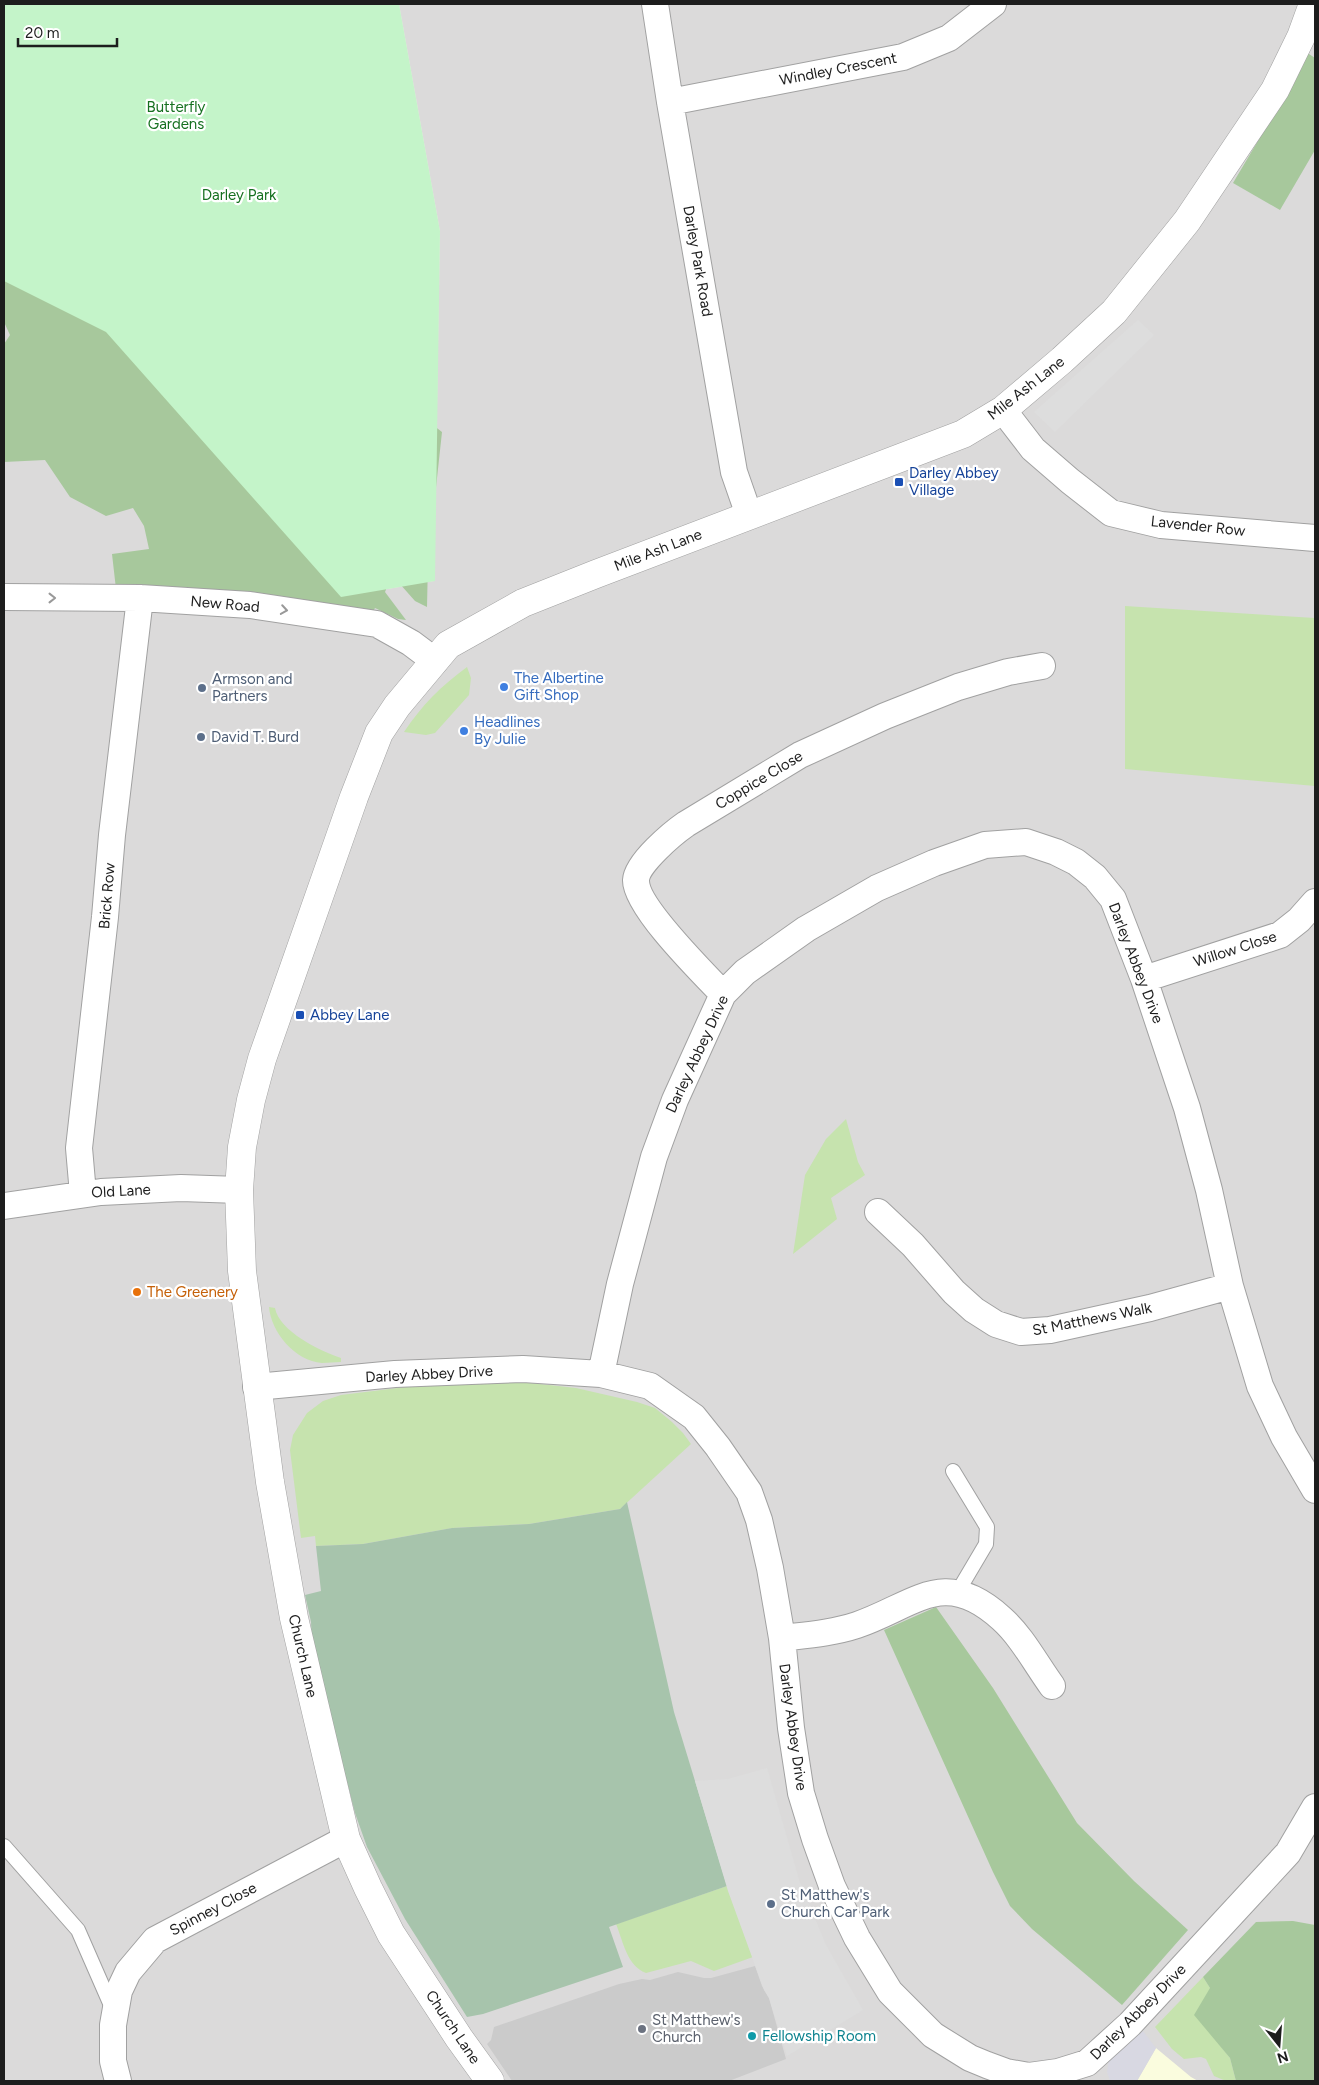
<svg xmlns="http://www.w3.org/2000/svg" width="1319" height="2085" font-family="Figtree,sans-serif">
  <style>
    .residential { fill: #dbdada }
    .education { fill: #fafcde }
    .religious { fill: #cbcbcb }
    .grass { fill: #c6e3ae }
    .forest { fill: #a7c89c }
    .cemetery { fill: #a7c4ac }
    .park { fill: #c4f4c9 }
    .parking { fill: #ddd }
    .plaza { fill: #d8d8e2 }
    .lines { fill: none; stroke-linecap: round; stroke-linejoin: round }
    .service-casing { stroke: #a1a1a1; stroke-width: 16 }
    .minor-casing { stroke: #a1a1a1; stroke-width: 28 }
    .tertiary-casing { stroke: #a1a1a1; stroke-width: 29 }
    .service { stroke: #fff; stroke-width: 14 }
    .minor { stroke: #fff; stroke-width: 26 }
    .tertiary { stroke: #fff; stroke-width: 28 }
    .oneway { stroke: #999 }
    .transit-dot { fill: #1a4fb4; stroke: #fff; stroke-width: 2 }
    .shop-dot { fill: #3f7fe0; stroke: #fff; stroke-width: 2 }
    .service-dot { fill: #5c6f8a; stroke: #fff; stroke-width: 2 }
    .food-dot { fill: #e8710a; stroke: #fff; stroke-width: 2 }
    .worship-dot { fill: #6b7280; stroke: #fff; stroke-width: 2 }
    .culture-dot { fill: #0f9aa8; stroke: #fff; stroke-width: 2 }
    .labels { text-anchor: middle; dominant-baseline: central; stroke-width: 4.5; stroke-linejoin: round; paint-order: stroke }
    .street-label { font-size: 15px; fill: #1d1d1d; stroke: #fff }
    .park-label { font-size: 15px; fill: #167020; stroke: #fff }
    .transit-label { font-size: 15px; fill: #164399; stroke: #fff; text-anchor: start }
    .shop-label { font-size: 15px; fill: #366cbe; stroke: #fff; text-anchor: start }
    .service-label { font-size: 15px; fill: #4e5e75; stroke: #fff; text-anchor: start }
    .food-label { font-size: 15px; fill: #c56008; stroke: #fff; text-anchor: start }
    .worship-label { font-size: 15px; fill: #5b616d; stroke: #fff; text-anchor: start }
    .culture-label { font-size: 15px; fill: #0d838f; stroke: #fff; text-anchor: start }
  </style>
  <rect width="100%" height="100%" fill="#edeae3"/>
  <path class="residential" d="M 399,4 L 1315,4 L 1315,2081 L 4,2081 L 4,281 L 341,597 L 434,581 L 440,231 Z"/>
  <path class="education" d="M 1156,2048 L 1191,2077 L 1198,2081 L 1137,2081 Z"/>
  <path class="religious" d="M 755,1966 L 762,1986 L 769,1998 L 786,2059 L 729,2081 L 512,2081 L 487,2044 L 491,2040 L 494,2027 L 619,1984 L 642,1979 L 650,1980 L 678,1972 L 704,1978 L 711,1978 Z"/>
  <path class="grass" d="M 1125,606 L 1315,618 L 1315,786 L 1125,769 Z
    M 467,667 L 471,678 L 469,695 L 435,733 L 426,735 L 404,732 C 422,705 441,686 467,667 Z
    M 846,1119 L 858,1162 L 865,1175 L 831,1198 L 837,1219 L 793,1254 L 805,1175 L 826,1139 Z
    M 269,1307 L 275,1308 C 279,1331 320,1351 341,1358 L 341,1362 C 335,1362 328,1363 322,1363 C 295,1361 271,1332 269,1307 Z
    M 446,1382 L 531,1383 L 576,1388 L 637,1402 L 655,1408 L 672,1422 L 683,1433 L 691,1444 L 620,1509 L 529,1524 L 452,1528 L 363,1544 L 316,1546 L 315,1536 L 301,1538 L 290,1450 L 293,1435 L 307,1413 L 323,1401 L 341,1395 Z
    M 727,1886 L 753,1957 L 714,1971 L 691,1961 L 646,1973 C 627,1966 623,1941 616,1924 Z
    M 1203,1977 L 1210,1988 L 1219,2044 L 1230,2058 L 1236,2081 L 1226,2081 L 1214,2076 L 1206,2059 L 1201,2057 L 1184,2059 L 1172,2049 L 1155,2027 Z"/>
  <path class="forest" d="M 4,4 L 370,376 L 442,432 L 428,561 L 427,607 L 415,601 L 392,575 L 385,592 L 406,620 L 398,619 L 375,608 L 370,617 L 116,589 L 112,554 L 149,549 L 144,526 L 133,508 L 106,516 L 70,497 L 45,460 L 4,462 L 4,344 L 10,335 L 4,322 Z
    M 1303,50 L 1315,58 L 1315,150 L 1280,210 L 1233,183 L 1278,107 Z
    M 936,1607 L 993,1688 L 1077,1823 L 1134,1881 L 1188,1930 L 1122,2005 L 1032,1929 L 1010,1906 L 993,1872 L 884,1630 Z
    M 1293,1921 L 1315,1925 L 1315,2081 L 1236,2081 L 1230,2058 L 1194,2015 L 1210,1988 L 1203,1977 L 1256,1922 Z"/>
  <path class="cemetery" d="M 627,1502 L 674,1712 L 727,1886 L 609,1927 L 623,1967 L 483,2014 L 467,2017 L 405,1919 L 367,1847 L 355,1813 L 312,1645 L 311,1622 L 305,1595 L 321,1591 L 316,1546 L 363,1544 L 452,1528 L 529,1524 L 620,1509 Z"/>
  <path class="park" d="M 4,4 L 399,4 L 440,231 L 435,581 L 341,597 L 106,332 L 4,281 Z"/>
  <path class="parking" d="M 1138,320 L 1154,335 L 1055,432 L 1034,412 Z
    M 767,1768 L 799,1880 L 826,1945 L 863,2010 L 787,2056 L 769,1998 L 764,1990 L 728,1891 L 695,1781 L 728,1779 Z"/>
  <path class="plaza" d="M 1143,2031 L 1156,2048 L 1137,2081 L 1110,2081 L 1107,2072 L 1109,2059 Z"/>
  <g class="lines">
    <defs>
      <path id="service" d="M 953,1471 L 987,1527 L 986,1544 L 957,1593
        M 4,1846 L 78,1930 L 113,2010"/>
      <path id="minor" d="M 655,4 L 670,102 L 734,472 L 749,515
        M 670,102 L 903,57 L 949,38 L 993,4
        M 1003,410 L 1033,449 L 1070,481 L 1111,513 L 1161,525 L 1315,538
        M 4,597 L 140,598 L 250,605 L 377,624 L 411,643 L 435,661
        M 1144,979 L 1280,935 L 1299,920 L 1315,902
        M 723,994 C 703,973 635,906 636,880 C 637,863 673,833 686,824 L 800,755 L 885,716 L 958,687 L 1008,672 L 1042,666
        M 83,1194 L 79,1148 L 105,917 L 112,835 L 140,598
        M 4,1206 L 101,1192 L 181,1188 L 239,1190
        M 878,1212 L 913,1245 L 954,1292 L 974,1310 L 996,1324 L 1021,1332 L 1050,1330 L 1150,1308 L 1230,1286
        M 601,1374 L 620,1284 L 654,1157 L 675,1100 L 723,994 L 745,972 L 806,929 L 877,888 L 934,863 L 985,845 L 1026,842 L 1056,852 L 1076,862 L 1095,877 L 1113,899 L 1144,979 L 1187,1108 L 1209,1190 L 1230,1286 L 1260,1386 L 1284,1437 L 1315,1490
        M 256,1387 L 395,1374 L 523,1369 L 601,1374 L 650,1386 L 694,1417 L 718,1447 L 749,1492 L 759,1520 L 770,1568 L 782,1638 L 791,1728 L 801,1793 L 815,1839 L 832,1886 L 857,1938 L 890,1992 L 933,2035 L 970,2058 L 987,2065 L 1006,2072 L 1029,2076 L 1058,2072 L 1087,2063 L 1130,2024 L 1288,1853 L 1315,1807
        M 782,1638 C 807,1635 833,1633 857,1625 C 915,1605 944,1566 1002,1619 C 1022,1637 1036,1664 1052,1686
        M 118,2081 L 113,2061 L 113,2025 L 119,1991 L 128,1972 L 155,1940 L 346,1839"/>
      <path id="tertiary" d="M 490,2081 L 459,2038 L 391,1934 L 368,1888 L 346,1839 L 294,1618 L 270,1482 L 242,1271 L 239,1190 L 242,1147 L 251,1100 L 262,1059 L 354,797 L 379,733 L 397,706 L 448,645 L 523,603 L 596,574 L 963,434 L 1003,410 L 1062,360 L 1114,312 L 1187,221 L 1275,90 L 1301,37 L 1313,4"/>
    </defs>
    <use href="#service" class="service-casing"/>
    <use href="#minor" class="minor-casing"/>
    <use href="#tertiary" class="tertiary-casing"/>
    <use href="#service" class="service"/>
    <use href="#minor" class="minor"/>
    <use href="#tertiary" class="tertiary"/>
  </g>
  <defs><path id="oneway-chevron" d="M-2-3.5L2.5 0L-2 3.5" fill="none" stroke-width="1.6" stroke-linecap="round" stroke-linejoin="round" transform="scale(1.25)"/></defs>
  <g class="oneway">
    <use href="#oneway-chevron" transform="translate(52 598)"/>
    <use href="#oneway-chevron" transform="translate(284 610) rotate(9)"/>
  </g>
  <g class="transit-dot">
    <rect x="894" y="477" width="10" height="10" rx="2.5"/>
    <rect x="295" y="1010" width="10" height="10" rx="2.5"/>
  </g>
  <g class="shop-dot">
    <circle cx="504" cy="687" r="5"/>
    <circle cx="464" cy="731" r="5"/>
  </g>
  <g class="service-dot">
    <circle cx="202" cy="688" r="5"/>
    <circle cx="201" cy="737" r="5"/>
    <circle cx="771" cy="1904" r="5"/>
  </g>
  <circle class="food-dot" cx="137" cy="1292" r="5"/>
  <circle class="worship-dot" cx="642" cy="2029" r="5"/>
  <circle class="culture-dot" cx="752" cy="2036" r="5"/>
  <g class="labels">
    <g class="street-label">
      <text transform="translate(838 69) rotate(-11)">Windley Crescent</text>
      <text transform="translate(698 261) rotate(80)">Darley Park Road</text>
      <text transform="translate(1026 388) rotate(-38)">Mile Ash Lane</text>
      <text transform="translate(1198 526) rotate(6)">Lavender Row</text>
      <text transform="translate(658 550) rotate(-21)">Mile Ash Lane</text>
      <text transform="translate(225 604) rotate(5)">New Road</text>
      <text transform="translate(759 780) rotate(-31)">Coppice Close</text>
      <text transform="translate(107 896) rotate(-85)">Brick Row</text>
      <text transform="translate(1235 949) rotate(-18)">Willow Close</text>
      <text transform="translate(1136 963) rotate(69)">Darley Abbey Drive</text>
      <text transform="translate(697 1054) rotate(-65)">Darley Abbey Drive</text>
      <text transform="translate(121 1191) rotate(-3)">Old Lane</text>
      <text transform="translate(1092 1319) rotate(-11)">St Matthews Walk</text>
      <text transform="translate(429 1374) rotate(-3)">Darley Abbey Drive</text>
      <text transform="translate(303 1656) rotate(77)">Church Lane</text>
      <text transform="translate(793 1727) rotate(82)">Darley Abbey Drive</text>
      <text transform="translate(213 1909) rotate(-28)">Spinney Close</text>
      <text transform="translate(1138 2012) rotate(-45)">Darley Abbey Drive</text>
      <text transform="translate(453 2027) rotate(56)">Church Lane</text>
    </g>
    <g class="park-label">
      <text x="176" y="107">Butterfly<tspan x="176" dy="17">Gardens</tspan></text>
      <text x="239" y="195">Darley Park</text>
    </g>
    <g class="transit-label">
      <text x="909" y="473">Darley Abbey<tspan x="909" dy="17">Village</tspan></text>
      <text x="310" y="1015">Abbey Lane</text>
    </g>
    <g class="shop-label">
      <text x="514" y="678">The Albertine<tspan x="514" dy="17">Gift Shop</tspan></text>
      <text x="474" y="722">Headlines<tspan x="474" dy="17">By Julie</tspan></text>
    </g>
    <g class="service-label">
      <text x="212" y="679">Armson and<tspan x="212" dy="17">Partners</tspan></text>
      <text x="211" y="737">David T. Burd</text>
      <text x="781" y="1895">St Matthew's<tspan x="781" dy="17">Church Car Park</tspan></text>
    </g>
    <g class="food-label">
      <text x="147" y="1292">The Greenery</text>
    </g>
    <g class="worship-label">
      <text x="652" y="2020">St Matthew's<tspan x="652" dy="17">Church</tspan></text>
    </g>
    <g class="culture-label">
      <text x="762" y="2036">Fellowship Room</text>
    </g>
  </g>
  <rect width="1319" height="2085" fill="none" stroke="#1d1d1d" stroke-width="10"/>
  <g transform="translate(1279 2045) rotate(163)" stroke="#ffffff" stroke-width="4" paint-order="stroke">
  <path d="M0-4L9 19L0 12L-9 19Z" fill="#1d1d1d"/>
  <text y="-8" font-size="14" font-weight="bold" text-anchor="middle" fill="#1d1d1d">N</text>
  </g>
  <path d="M18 38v8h99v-8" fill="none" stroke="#1d1d1d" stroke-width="2.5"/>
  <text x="25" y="38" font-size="15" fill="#1d1d1d" stroke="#ffffff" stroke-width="4" paint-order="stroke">20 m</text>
</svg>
